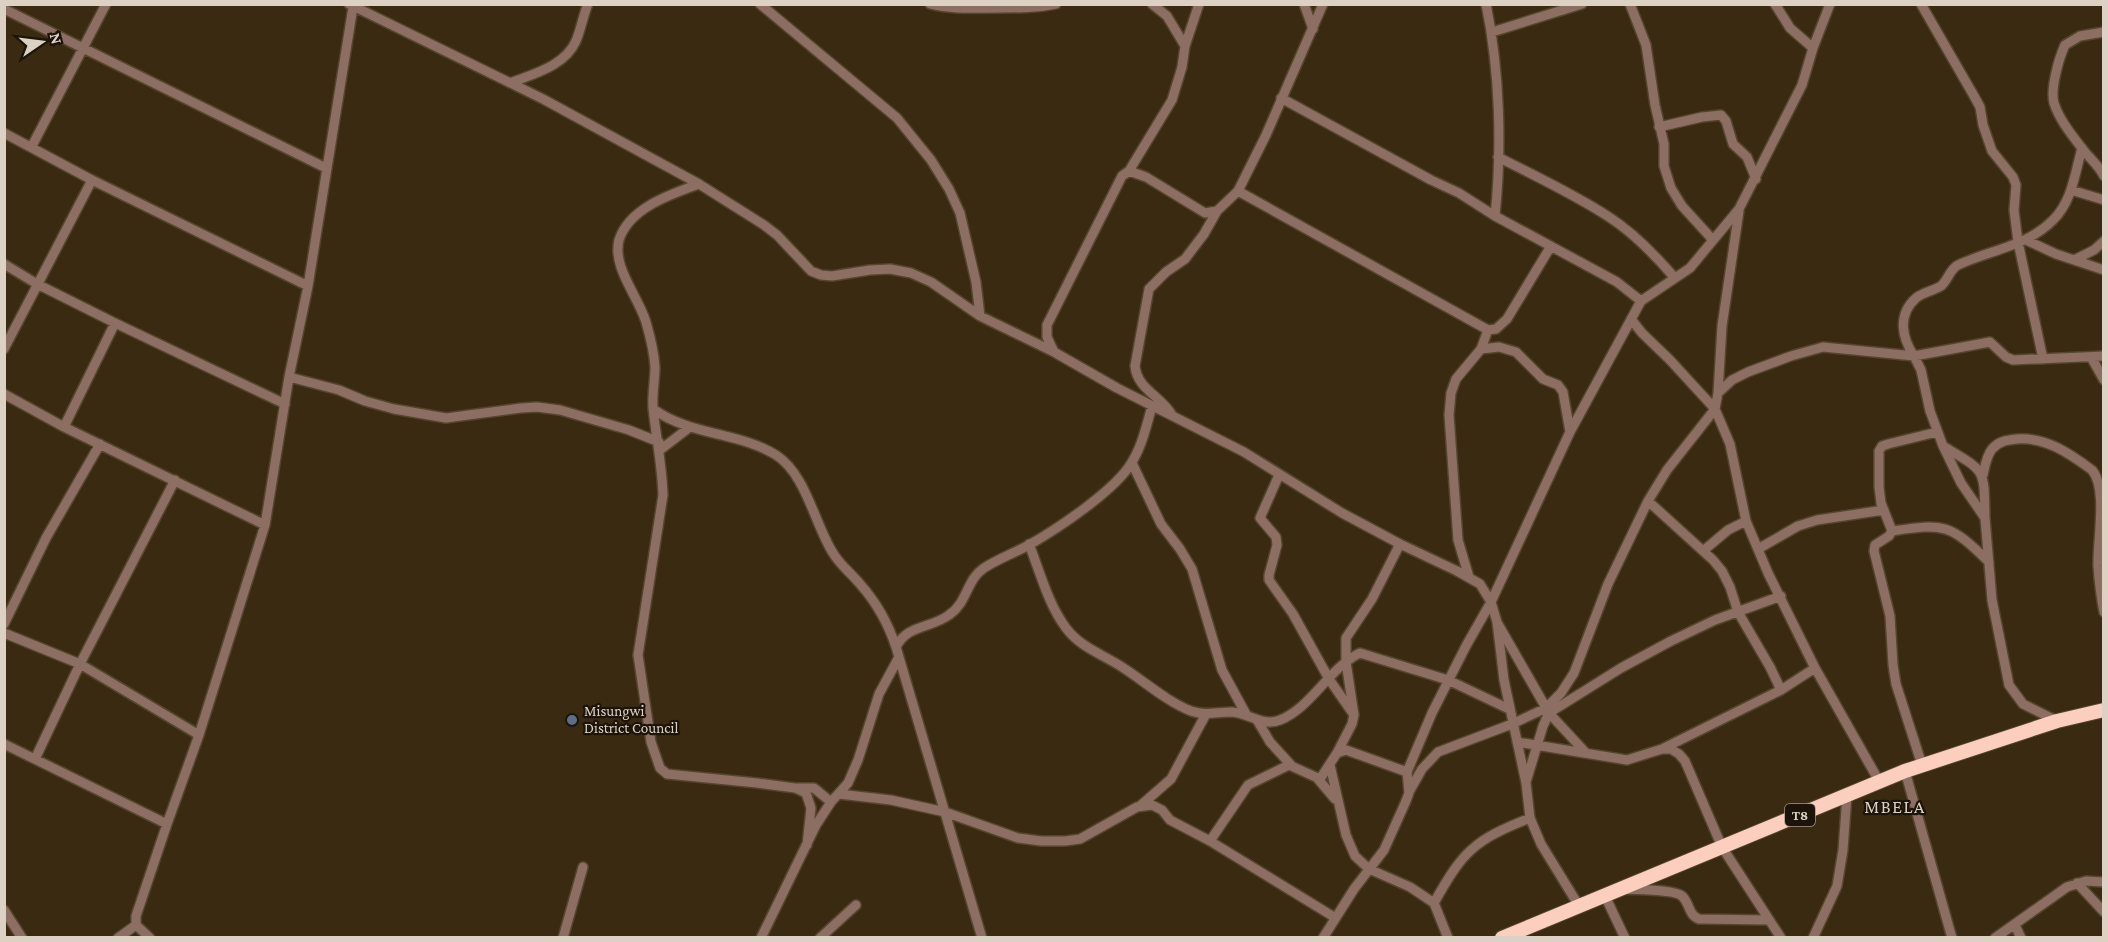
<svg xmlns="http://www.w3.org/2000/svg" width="2108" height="942" font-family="'Crimson Pro',serif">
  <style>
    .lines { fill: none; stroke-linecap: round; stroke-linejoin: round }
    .minor-casing { stroke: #55452e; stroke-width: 12 }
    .highway-casing { stroke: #55452e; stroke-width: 16 }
    .minor { stroke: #8c6e63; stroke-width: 9 }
    .highway { stroke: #fbcebe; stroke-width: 14 }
    .service-dot { fill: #5c6f8a; stroke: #1c140a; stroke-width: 2 }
    .labels { text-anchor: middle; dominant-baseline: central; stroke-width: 4.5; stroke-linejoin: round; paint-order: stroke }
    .shield { fill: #1c140a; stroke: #a2988c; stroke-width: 1.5 }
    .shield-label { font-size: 14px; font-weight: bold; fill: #dcd1c3 }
    .poi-label { font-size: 15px; fill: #dcd1c3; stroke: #1c140a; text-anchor: start }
    .quarter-label { font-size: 18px; letter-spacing: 1.5px; fill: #dcd1c3; stroke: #1c140a }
  </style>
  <rect width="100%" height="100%" fill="#3b2a12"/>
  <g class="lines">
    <defs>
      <path id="minor" d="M 349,4 L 543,99 L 699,184 L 764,225 L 777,235 L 811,271 L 821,275 L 832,276 L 870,270 L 890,269 L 911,273 L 931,282 L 980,316 L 1054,352 L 1117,388 L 1244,452 L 1342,513 L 1400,544 L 1457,571 L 1480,584 L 1491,602 L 1497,622 L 1504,680 L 1526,783 L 1530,818 L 1541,844 L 1579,906
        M 760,4 L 897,118 L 931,160 L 949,189 L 960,213 L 976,282 L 980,316
        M 930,4 C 953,10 976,8 1000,8 C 1019,8 1037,8 1056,4
        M 1152,4 L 1167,16 L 1185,46
        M 1304,4 L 1313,29
        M 1486,4 C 1500,72 1502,148 1495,216
        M 1630,4 L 1646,45 L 1655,105 L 1664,144 L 1664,166 L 1671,188 L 1682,206 L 1713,240
        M 1775,4 L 1790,28 L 1813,48
        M 1921,4 L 1974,96 L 1980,107 L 1983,125 L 1992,151 L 2013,177 L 2016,185 L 2014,210 L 2018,242 L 2043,359
        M 4,9 L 326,168
        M 1492,32 L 1582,4
        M 2104,32 L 2080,36 L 2065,45 C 2059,58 2050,89 2054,103 C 2059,119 2071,134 2081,147 C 2088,157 2098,164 2104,176
        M 510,83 C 533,74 565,66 576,41 C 581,29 583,16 588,4
        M 1281,98 L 1431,180 L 1459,193 L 1495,216 L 1617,282 L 1641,301
        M 1659,127 L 1702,117 L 1721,115 L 1726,121 L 1733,144 L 1747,157 L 1756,179
        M 4,133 L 92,180 L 308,286
        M 32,146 L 106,4
        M 2082,148 C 2075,173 2072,202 2053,220 C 2028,246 1990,250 1958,265 C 1950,269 1948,280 1941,286 C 1933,291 1923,292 1916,298 C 1897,315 1902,338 1914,356 L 1990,342 L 2006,357 L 2013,360 L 2104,356
        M 1498,157 C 1535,176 1574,194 1609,217 C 1634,233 1655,255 1674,277
        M 1129,171 L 1172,100 L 1182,67 L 1185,46 L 1199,4
        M 699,184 C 671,194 629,208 619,240 C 612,267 638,296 646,322 C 650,336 654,351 655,367 C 655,380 652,394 653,408 C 656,437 662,465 663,495 L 638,655 L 651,742 L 660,768 L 667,774 L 757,783 L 795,788 L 806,793 L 811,808 L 807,845
        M 2071,190 L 2104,200
        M 1238,191 L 1488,330 L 1496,329 L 1507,319 L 1551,246
        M 2026,240 L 2056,254 L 2104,270
        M 2074,260 L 2094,250 L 2104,241
        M 4,264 L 37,284 L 115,323 L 285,404
        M 1631,319 L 1642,333 L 1670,360 L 1715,409 L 1730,444 L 1746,521 L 1768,573 L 1815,668 L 1879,781
        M 4,349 L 92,180
        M 1481,349 L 1499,347 L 1516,352 L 1543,379 L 1558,385 L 1563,392 L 1570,432
        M 1054,352 L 1047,337 L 1047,325 L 1122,176 L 1129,171 L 1146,177 L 1205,213 L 1217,211 L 1238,191 L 1266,135 L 1323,4
        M 2091,357 L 2104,380
        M 289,377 L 339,390 L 365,401 L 394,409 L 446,418 L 521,408 L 537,407 L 560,410 L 629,430 L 659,442
        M 1718,393 L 1732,380 L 1748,372 L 1791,356 L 1823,347 L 1914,356 L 1921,370 L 1930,411 L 1943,446 L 1961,483 L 1985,518 L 1992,600 L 2009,685 L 2023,704 L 2057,721
        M 4,394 L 64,427 L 265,525
        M 653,409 C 691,436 739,432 776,455 C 806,474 815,525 833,553 C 840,565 851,573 860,584 C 877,603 888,623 896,647 L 982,938
        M 1172,415 C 1161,396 1137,389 1135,366 L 1149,289 L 1166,272 L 1185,259 L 1204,234 L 1217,211
        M 64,427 L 115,323
        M 1943,446 C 1986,472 1984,467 1985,518
        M 660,450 L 690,427
        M 1132,463 L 1161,524 L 1180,549 L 1192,569 L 1222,670 L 1247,716
        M 1279,475 L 1260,518 L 1276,537 L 1277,545 L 1269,575 L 1269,580 L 1293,614 L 1329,679 L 1354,715
        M 1983,475 C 1985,466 1986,457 1992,449 C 1999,441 2007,440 2017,439 C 2046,437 2069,453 2092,470 C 2108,489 2097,541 2098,566 C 2099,581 2101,597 2104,612
        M 1648,501 L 1713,560 L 1722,571 L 1730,587 L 1738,612 L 1770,667 L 1781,690
        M 1892,531 C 1945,523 1950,524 1989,562
        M 1029,544 C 1040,572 1048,604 1066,628 C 1080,647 1102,654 1122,667 C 1144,681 1166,701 1191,711 C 1205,716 1217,712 1232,712 C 1248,713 1263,727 1280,720 C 1312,707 1329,668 1360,653 L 1448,680 L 1509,709
        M 1758,549 L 1798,526 L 1817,520 L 1884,510
        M 1703,551 L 1728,530 L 1746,521
        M 1469,577 L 1458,540 L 1449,415 L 1451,393 L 1456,379 L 1481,349 L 1488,330
        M 4,624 L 46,538 L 100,444
        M 1498,624 L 1549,713 L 1586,753
        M 4,633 L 80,664 L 199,735
        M 896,647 C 908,624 930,629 949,615 C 968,602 966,580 984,568 C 998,559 1014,553 1029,545 C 1057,529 1116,490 1132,462 C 1142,446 1147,424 1152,406
        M 1257,720 L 1270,742 L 1291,765
        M 1517,742 L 1627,760 L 1662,749 L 1671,749 L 1679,754 L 1685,761 L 1722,847 L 1781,938
        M 4,744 L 167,824
        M 1664,748 L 1781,690 L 1815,668
        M 1337,753 L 1352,724 L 1354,715 L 1346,662 L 1346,638 L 1372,599 L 1400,544
        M 35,759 L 80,664 L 175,480
        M 1330,765 L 1346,835 L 1355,856 L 1369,869 L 1410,887 L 1434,903 L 1448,938
        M 1922,765 L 1896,684 L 1893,665 L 1890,616 L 1874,551 L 1875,545 L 1889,536 L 1892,531 L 1881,503 L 1879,487 L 1879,451 L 1882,446 L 1888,444 L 1937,432
        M 1905,771 L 1952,938
        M 1318,779 L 1335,799
        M 1526,782 L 1543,726 L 1549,713 L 1621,668 L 1671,641 L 1715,620 L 1781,596
        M 795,788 L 814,788 L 831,802
        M 1409,792 L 1422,769 L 1438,752 L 1512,724 L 1546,708 L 1561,693 L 1574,673 L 1608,584 L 1648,501 L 1667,470 L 1715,409 L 1718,393 L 1722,326 L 1739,211
        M 839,794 L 891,800 L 945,812 L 1018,838 L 1041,841 L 1065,841 L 1080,839 L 1137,807 L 1152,805 L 1162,810 L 1170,820 L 1210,841 L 1334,917
        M 1140,806 L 1171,779 L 1206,714
        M 1210,841 L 1248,785 L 1289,765 L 1320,779 L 1337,753 L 1346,750 L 1407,772
        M 2077,883 L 2104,912
        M 1623,889 C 1635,890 1674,889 1682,896 C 1690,903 1688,915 1699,919 L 1769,920
        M 1605,896 L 1625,938
        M 1434,903 C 1463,851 1474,840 1530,818
        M 4,910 L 22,938
        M 2015,925 L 2021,938
        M 118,938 L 136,925
        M 150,938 L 136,925 L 136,916 L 167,824 L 199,735 L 265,525 L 289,377 L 308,286 L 353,7
        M 563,938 L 583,867
        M 761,938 L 816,825 L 831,802 L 848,783 L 858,760 L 879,694 L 899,657
        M 820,938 L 856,905
        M 1323,938 L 1354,889 L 1384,850 L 1406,801 L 1409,793 L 1407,772 L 1432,713 L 1466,646 L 1491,602 L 1570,432 L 1641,301 L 1690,268 L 1739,209 L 1802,85 L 1813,48 L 1830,4
        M 1813,938 L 1837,886 L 1843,850 L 1847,795
        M 1995,938 L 2067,887 L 2086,881 L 2104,882"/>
      <path id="highway" d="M 1502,938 L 1905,771 L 2057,721 L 2104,710"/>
    </defs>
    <use href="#minor" class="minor-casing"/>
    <use href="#highway" class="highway-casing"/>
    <use href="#minor" class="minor"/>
    <use href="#highway" class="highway"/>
  </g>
  <circle class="service-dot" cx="572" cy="720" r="6"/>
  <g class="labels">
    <rect class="shield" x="1785" y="804" width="30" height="22" rx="4.5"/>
    <g class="shield-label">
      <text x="1800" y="815">T8</text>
    </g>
    <g class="poi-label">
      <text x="584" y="711">Misungwi<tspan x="584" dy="17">District Council</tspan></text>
    </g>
    <g class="quarter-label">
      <text x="1895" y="807">MBELA</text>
    </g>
  </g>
  <rect width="2108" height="942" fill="none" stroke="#dcd1c3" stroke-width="12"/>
  <g transform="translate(42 42) rotate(76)" stroke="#1c140a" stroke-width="4.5" paint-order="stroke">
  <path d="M0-4.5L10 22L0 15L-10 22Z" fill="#dcd1c3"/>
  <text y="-9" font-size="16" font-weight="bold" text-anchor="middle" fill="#dcd1c3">N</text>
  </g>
</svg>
